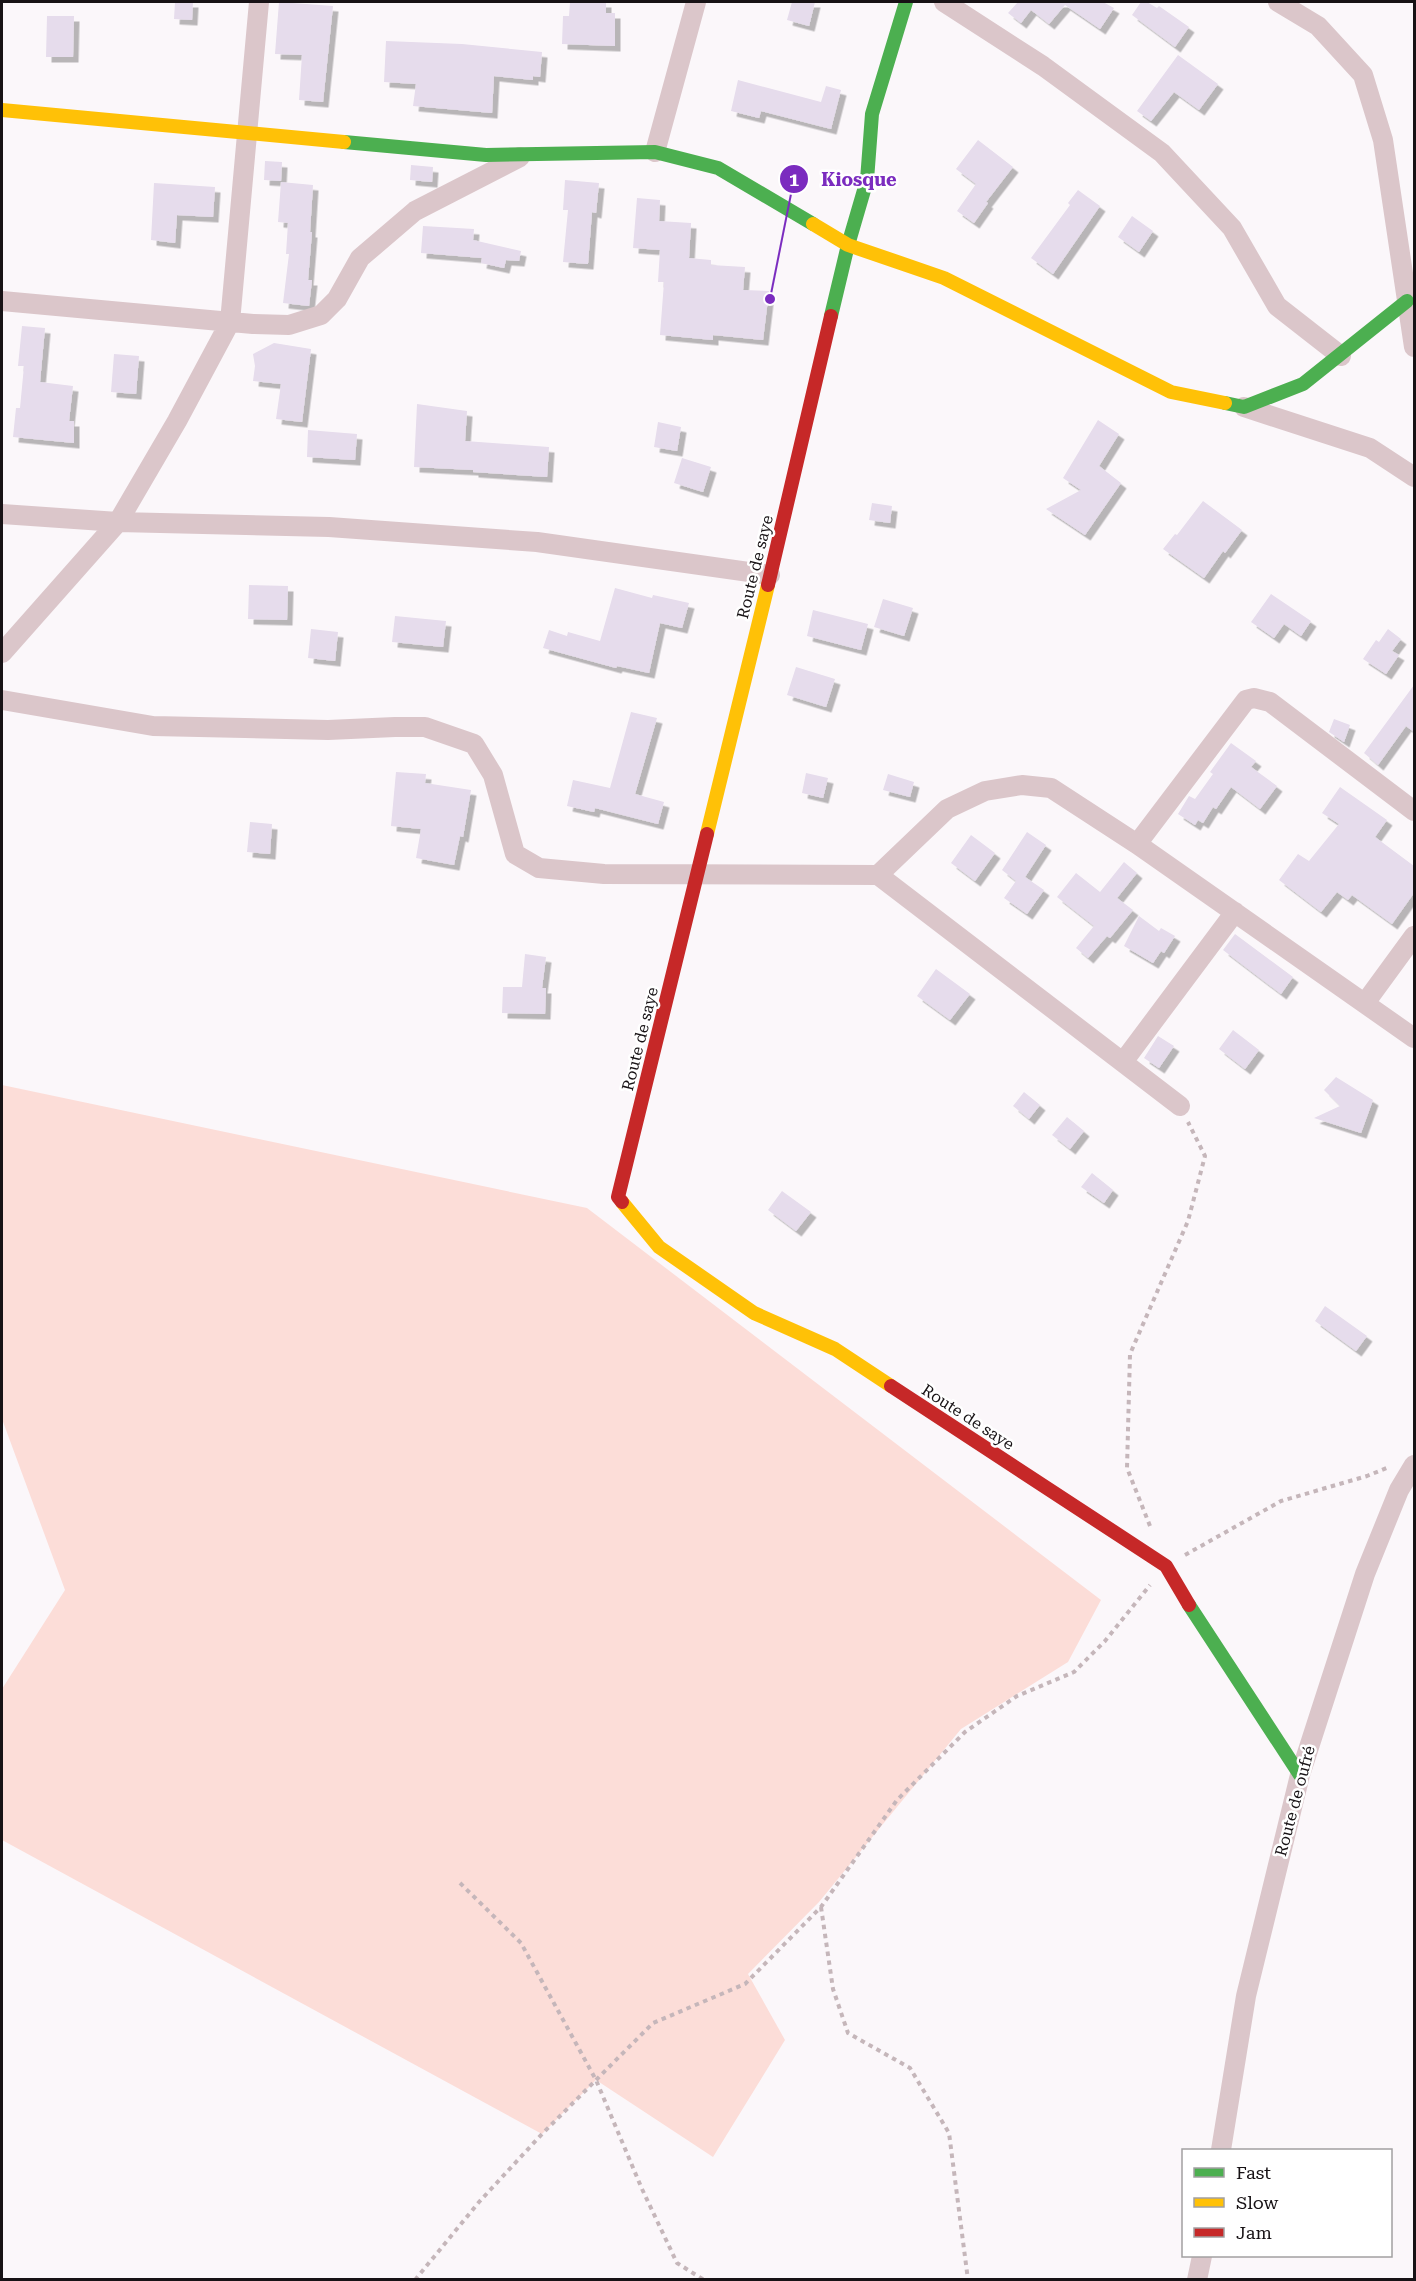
<svg xmlns="http://www.w3.org/2000/svg" width="1416" height="2281" font-family="'Roboto Serif',serif">
  <style>
    .green { fill: #fcddd8 }
    .building { fill: #e6dcec; filter: url(#shadow) }
    .lines { fill: none; stroke-linecap: round; stroke-linejoin: round }
    .path { stroke: #c5b6ba; stroke-width: 4; stroke-dasharray: 4.5 4.5; stroke-linecap: butt }
    .street { stroke: #dbc6ca; stroke-width: 20 }
    .fast { stroke: #4caf50; stroke-width: 14 }
    .slow { stroke: #ffc107; stroke-width: 14 }
    .jam { stroke: #c62828; stroke-width: 14 }
    .labels { text-anchor: middle; dominant-baseline: central; stroke-width: 5; stroke-linejoin: round; paint-order: stroke }
    .street-label { font-size: 16px; fill: #171215; stroke: #fff }
    .leader { fill: none; stroke: #7b2cbf; stroke-width: 2 }
    .callout-dot { fill: #7b2cbf; stroke: #fff; stroke-width: 2 }
    .mark-label { font-size: 18px; text-anchor: middle; font-weight: bold; fill: #fff }
    .callout-label { font-size: 18px; text-anchor: middle; font-weight: bold; fill: #7b2cbf; stroke: #fff; stroke-width: 5; stroke-linejoin: round; paint-order: stroke }
  </style>
  <defs>
    <filter id="shadow"><feDropShadow dx="5.5" dy="5.5" stdDeviation="0" flood-color="#0004"/></filter>
  </defs>
  <rect width="100%" height="100%" fill="#fbf7fa"/>
  <path class="green" d="M 2,1085 L 587,1208 L 1101,1600 L 1068,1662 L 961,1729 L 819,1902 L 748,1974 L 785,2040 L 713,2157 L 596,2080 L 542,2134 L 2,1840 L 2,1689 L 65,1590 L 2,1419 Z"/>
  <path class="building" d="M 175,2 L 193,2 L 192,20 L 174,19 Z
    M 279,2 L 333,6 L 323,102 L 299,100 L 302,55 L 275,54 Z
    M 570,2 L 606,2 L 606,13 L 615,13 L 615,46 L 562,44 L 563,16 L 569,16 Z
    M 792,2 L 815,2 L 809,26 L 787,20 Z
    M 1018,2 L 1103,2 L 1114,8 L 1100,29 L 1065,5 L 1049,24 L 1031,10 L 1021,23 L 1008,13 Z
    M 1141,2 L 1147,2 L 1157,8 L 1159,6 L 1189,27 L 1175,47 L 1132,15 Z
    M 47,16 L 74,16 L 73,57 L 46,57 Z
    M 386,41 L 462,44 L 542,52 L 540,77 L 533,76 L 533,80 L 494,76 L 492,113 L 413,106 L 416,84 L 384,82 Z
    M 1178,55 L 1218,84 L 1199,110 L 1174,92 L 1151,121 L 1137,111 Z
    M 738,80 L 821,102 L 826,86 L 841,90 L 831,129 L 761,111 L 759,118 L 731,111 Z
    M 978,140 L 1013,167 L 986,202 L 988,203 L 974,223 L 957,211 L 976,184 L 956,169 Z
    M 265,161 L 282,162 L 281,181 L 264,180 Z
    M 411,165 L 433,167 L 432,182 L 410,180 Z
    M 565,180 L 599,183 L 596,213 L 592,212 L 588,264 L 563,262 L 568,210 L 563,210 Z
    M 281,182 L 313,185 L 310,232 L 312,232 L 308,280 L 312,280 L 309,306 L 283,303 L 289,254 L 286,254 L 288,223 L 278,222 Z
    M 154,183 L 215,187 L 213,217 L 177,215 L 175,243 L 151,240 Z
    M 1078,190 L 1100,206 L 1053,274 L 1031,258 L 1070,205 L 1068,203 Z
    M 637,198 L 660,200 L 659,221 L 691,223 L 689,258 L 711,260 L 711,265 L 745,267 L 743,290 L 769,291 L 763,340 L 713,335 L 713,340 L 660,335 L 664,282 L 658,282 L 660,250 L 633,248 Z
    M 1132,216 L 1153,231 L 1139,252 L 1118,237 Z
    M 423,226 L 474,229 L 473,240 L 521,251 L 519,261 L 506,260 L 504,268 L 481,263 L 482,258 L 421,253 Z
    M 22,326 L 45,328 L 40,382 L 73,386 L 69,421 L 74,421 L 74,443 L 13,437 L 16,408 L 20,408 L 24,366 L 18,366 Z
    M 274,343 L 311,349 L 302,422 L 276,419 L 281,384 L 253,381 L 255,366 L 253,354 Z
    M 114,354 L 139,356 L 136,394 L 111,392 Z
    M 417,404 L 467,411 L 465,441 L 549,447 L 547,477 L 473,472 L 473,470 L 414,467 Z
    M 1098,420 L 1119,434 L 1099,466 L 1121,483 L 1085,535 L 1046,509 L 1081,490 L 1063,478 Z
    M 658,422 L 681,427 L 677,451 L 654,447 Z
    M 308,430 L 357,434 L 355,460 L 307,457 Z
    M 682,458 L 711,467 L 703,492 L 674,483 Z
    M 1203,501 L 1242,530 L 1225,553 L 1223,551 L 1204,578 L 1163,549 L 1175,534 L 1177,535 Z
    M 872,503 L 892,506 L 890,523 L 869,520 Z
    M 249,585 L 288,586 L 287,620 L 248,619 Z
    M 615,588 L 652,598 L 653,595 L 689,603 L 682,628 L 660,623 L 649,673 L 617,666 L 616,668 L 543,648 L 549,630 L 567,636 L 568,632 L 600,641 Z
    M 1271,594 L 1311,621 L 1301,636 L 1284,624 L 1274,638 L 1251,622 Z
    M 883,599 L 913,608 L 904,636 L 874,627 Z
    M 813,610 L 868,624 L 861,650 L 807,636 Z
    M 395,616 L 446,621 L 443,647 L 392,642 Z
    M 311,629 L 338,632 L 335,661 L 308,658 Z
    M 1388,629 L 1401,639 L 1392,651 L 1399,655 L 1386,674 L 1363,659 L 1376,640 L 1379,642 Z
    M 796,667 L 835,679 L 826,707 L 787,695 Z
    M 1414,685 L 1414,732 L 1406,726 L 1378,765 L 1364,753 Z
    M 631,712 L 657,718 L 635,794 L 664,802 L 658,824 L 595,808 L 594,812 L 567,806 L 573,780 L 610,788 Z
    M 1334,719 L 1350,725 L 1344,742 L 1329,732 Z
    M 1231,743 L 1256,761 L 1251,767 L 1277,786 L 1260,809 L 1231,787 L 1216,809 L 1213,807 L 1203,823 L 1198,820 L 1195,825 L 1178,814 L 1189,796 L 1195,799 L 1213,774 L 1210,772 Z
    M 396,772 L 426,774 L 425,783 L 471,790 L 463,837 L 460,836 L 454,865 L 416,858 L 421,829 L 391,826 Z
    M 806,773 L 828,778 L 823,798 L 802,793 Z
    M 888,774 L 914,782 L 910,797 L 883,790 Z
    M 1340,787 L 1387,820 L 1375,837 L 1414,866 L 1414,893 L 1392,924 L 1352,895 L 1348,900 L 1337,892 L 1321,912 L 1279,880 L 1298,854 L 1309,861 L 1339,824 L 1322,813 Z
    M 250,822 L 272,824 L 270,854 L 247,852 Z
    M 1027,832 L 1046,845 L 1025,877 L 1044,890 L 1027,914 L 1004,898 L 1016,881 L 1002,870 Z
    M 971,835 L 995,853 L 975,881 L 951,863 Z
    M 1124,862 L 1137,873 L 1117,898 L 1133,910 L 1110,938 L 1107,936 L 1088,958 L 1076,948 L 1094,926 L 1057,897 L 1076,873 L 1100,892 Z
    M 1139,916 L 1159,931 L 1161,928 L 1175,936 L 1164,953 L 1161,951 L 1153,963 L 1124,946 Z
    M 1235,934 L 1293,977 L 1281,994 L 1223,950 Z
    M 525,954 L 546,957 L 542,988 L 546,988 L 545,1014 L 502,1013 L 503,987 L 522,987 Z
    M 936,969 L 970,994 L 950,1020 L 917,996 Z
    M 1233,1030 L 1259,1050 L 1245,1069 L 1219,1049 Z
    M 1158,1036 L 1174,1046 L 1159,1068 L 1144,1058 Z
    M 1336,1077 L 1373,1100 L 1361,1133 L 1314,1118 L 1340,1106 L 1324,1090 Z
    M 1024,1092 L 1040,1105 L 1029,1119 L 1013,1106 Z
    M 1067,1117 L 1084,1131 L 1070,1149 L 1052,1135 Z
    M 1092,1173 L 1113,1190 L 1104,1203 L 1081,1187 Z
    M 782,1191 L 811,1212 L 796,1231 L 768,1210 Z
    M 1325,1306 L 1367,1336 L 1356,1351 L 1315,1321 Z"/>
  <g class="lines">
    <path class="path" d="M 1150,1526 L 1127,1468 L 1130,1354 L 1188,1221 L 1205,1156 L 1188,1122
      M 1185,1555 L 1281,1501 L 1367,1476 L 1389,1467
      M 460,1883 L 521,1943 L 596,2080 L 642,2189 L 677,2263 L 704,2280
      M 821,1907 L 833,1989 L 848,2033 L 910,2068 L 949,2133 L 968,2280
      M 415,2280 L 479,2202 L 542,2134 L 653,2023 L 745,1984 L 821,1907 L 897,1800 L 965,1732 L 1017,1696 L 1074,1672 L 1105,1641 L 1150,1585"/>
    <path class="street" d="M 944,2 L 1043,66 L 1162,153 L 1232,228 L 1277,306 L 1341,356
      M 1278,2 L 1318,26 L 1363,75 L 1383,140 L 1414,347
      M 655,152 L 696,2
      M 2,301 L 253,324 L 289,325 L 321,315 L 337,299 L 360,258 L 415,211 L 520,157
      M 1244,407 L 1370,448 L 1414,477
      M 2,514 L 118,522 L 329,527 L 537,542 L 770,575
      M 2,653 L 118,522 L 177,421 L 230,322 L 259,2
      M 2,700 L 153,726 L 328,730 L 395,727 L 425,727 L 474,744 L 493,775 L 515,854 L 539,868 L 604,874 L 878,875 L 1180,1106
      M 1137,844 L 1246,700 L 1254,698 L 1270,702 L 1414,811
      M 878,875 L 947,809 L 985,791 L 1022,785 L 1051,788 L 1137,844 L 1414,1038
      M 1365,1003 L 1414,936
      M 1123,1062 L 1235,912
      M 1221,2150 L 1246,1996 L 1300,1775 L 1365,1574 L 1399,1490 L 1414,1465
      M 1197,2280 L 1202,2256"/>
    <path class="fast" d="M 344,142 L 486,155 L 655,152 L 718,168 L 813,224
      M 831,316 L 848,245 L 867,180 L 872,114 L 906,2
      M 1225,403 L 1244,407 L 1303,384 L 1407,301
      M 1189,1605 L 1300,1775"/>
    <path class="slow" d="M 2,110 L 344,142
      M 813,224 L 848,245 L 944,278 L 1171,392 L 1225,403
      M 707,834 L 768,585
      M 622,1202 L 659,1247 L 754,1313 L 835,1349 L 891,1386"/>
    <path class="jam" d="M 768,585 L 831,316
      M 622,1202 L 618,1197 L 707,834
      M 891,1386 L 1166,1566 L 1189,1605"/>
  </g>
  <g class="labels">
    <g class="street-label">
      <text transform="translate(755 567) rotate(-76)">Route de saye</text>
      <text transform="translate(640 1039) rotate(-76)">Route de saye</text>
      <text transform="translate(968 1417) rotate(33)">Route de saye</text>
      <text transform="translate(1295 1801) rotate(-75)">Route de oufré</text>
    </g>
  </g>
  <path class="leader" d="M770 299L794 179"/>
  <g class="callout-dot">
    <circle cx="770" cy="299" r="6"/>
    <circle cx="794" cy="179" r="15"/>
  </g>
  <g class="mark-label">
    <text x="794" y="186">1</text>
  </g>
  <g class="callout-label">
    <text x="859" y="186">Kiosque</text>
  </g>
  <rect width="1416" height="2281" fill="none" stroke="#171215" stroke-width="6"/>
  <rect x="1182" y="2149" width="210" height="108" fill="#ffffff" stroke="#a2a0a1" stroke-width="1.5"/>
  <rect x="1194" y="2168" width="30" height="9" fill="#4caf50" stroke="#a2a0a1" stroke-width="1.5"/>
  <text x="1236" y="2179" font-size="18" fill="#171215">Fast</text>
  <rect x="1194" y="2198" width="30" height="9" fill="#ffc107" stroke="#a2a0a1" stroke-width="1.5"/>
  <text x="1236" y="2209" font-size="18" fill="#171215">Slow</text>
  <rect x="1194" y="2228" width="30" height="9" fill="#c62828" stroke="#a2a0a1" stroke-width="1.5"/>
  <text x="1236" y="2239" font-size="18" fill="#171215">Jam</text>
</svg>
